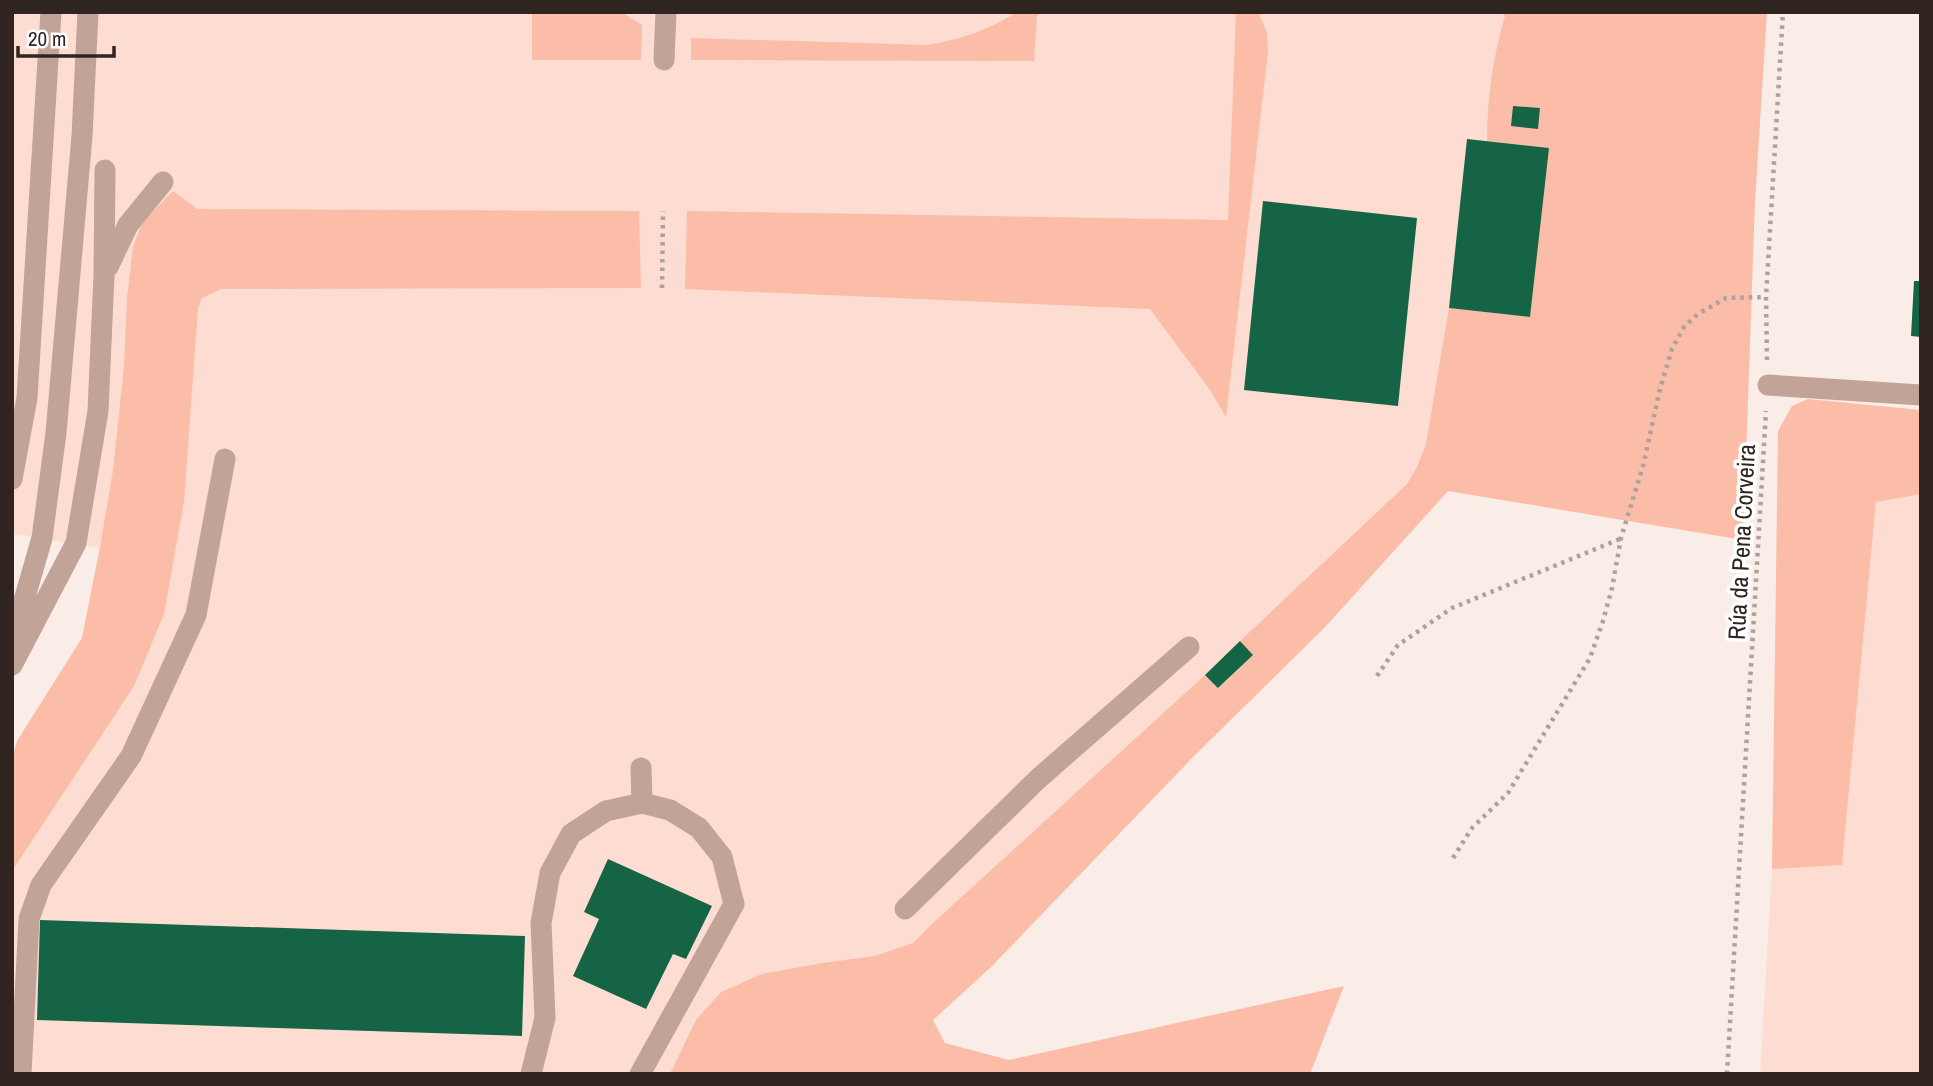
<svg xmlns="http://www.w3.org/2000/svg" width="1933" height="1086" font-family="'Archivo Narrow',sans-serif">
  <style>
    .built { fill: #fddcd1 }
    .green { fill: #fbbda7 }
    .building { fill: #146445 }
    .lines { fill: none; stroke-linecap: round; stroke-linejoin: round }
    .path { stroke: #aea19d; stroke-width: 4.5; stroke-dasharray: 3.5 5; stroke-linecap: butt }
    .minor { stroke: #c2a397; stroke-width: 21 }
    .labels { text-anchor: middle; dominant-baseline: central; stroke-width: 7; stroke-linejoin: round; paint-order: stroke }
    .street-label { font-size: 24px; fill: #302420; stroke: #fff }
  </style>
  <rect width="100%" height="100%" fill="#faede8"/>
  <path class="built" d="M 12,12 L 1663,12 L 1661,44 L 1448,491 L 1325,627 L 1194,756 L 992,966 L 875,1074 L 12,1074 L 12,759 L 17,741 L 82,638 L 100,548 L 12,534 Z
    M 1921,488 L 1921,1074 L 1760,1074 L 1772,869 L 1842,864 L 1877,493 Z"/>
  <path class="green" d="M 532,12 L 621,12 L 642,25 L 641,60 L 532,60 Z
    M 1018,12 L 1040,12 L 1037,16 L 1034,61 L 691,60 L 691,38 L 928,45 C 965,38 985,31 1018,12 Z
    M 1236,12 L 1258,12 L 1267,32 L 1268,52 L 1226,417 L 1210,390 L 1150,309 L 685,289 L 687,211 L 1228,220 Z
    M 1503,12 L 1767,12 L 1755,202 L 1743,540 L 1448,491 L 1325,627 L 1194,756 L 992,966 L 933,1020 L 945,1043 L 1009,1060 L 1344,986 L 1310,1074 L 670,1074 L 696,1020 L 721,992 L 762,974 L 823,963 L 875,956 L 913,943 L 932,924 L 1205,675 L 1219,688 L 1253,655 L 1240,641 L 1407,484 L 1417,467 L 1426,444 L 1449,308 L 1530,317 L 1548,148 L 1487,141 C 1487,99 1493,56 1505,16 Z
    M 173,191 L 197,209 L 639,211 L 641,288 L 221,289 L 202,298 L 198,308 L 184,502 L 164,614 L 134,686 L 12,871 L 12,759 L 17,741 L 82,638 L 100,547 L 113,470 L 124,367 L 127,298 L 133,247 L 142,223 Z
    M 1808,399 L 1921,410 L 1921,494 L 1876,502 L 1842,865 L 1772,869 L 1778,431 L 1792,406 Z"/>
  <path class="building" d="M 1513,106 L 1540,108 L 1538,129 L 1511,126 Z
    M 1467,139 L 1549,148 L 1530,317 L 1449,308 Z
    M 1263,201 L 1417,218 L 1398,406 L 1244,390 Z
    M 1914,281 L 1921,281 L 1921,337 L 1911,336 Z
    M 1240,641 L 1253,655 L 1218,688 L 1205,675 Z
    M 608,859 L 712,906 L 686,959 L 673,954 L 646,1009 L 573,976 L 599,919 L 584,912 Z
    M 40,920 L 525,936 L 522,1036 L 37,1020 Z"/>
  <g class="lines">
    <path class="path" d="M 662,288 L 663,211
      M 1767,360 L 1766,297 L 1783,12
      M 1377,676 L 1398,645 L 1452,608 L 1620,539
      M 1453,858 L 1472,828 L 1508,793 L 1590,658 L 1603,621 L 1612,588 L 1621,538 L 1643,466 L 1660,389 L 1672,349 L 1684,327 L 1698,314 L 1726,298 L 1766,297
      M 1727,1074 L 1766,411"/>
    <path class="minor" d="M 664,60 L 666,12
      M 108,267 L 128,225 L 163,182
      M 1768,385 L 1921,395
      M 12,479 L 27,398 L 51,12
      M 12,642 L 42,538 L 56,433 L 82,136 L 88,12
      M 12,665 L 76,543 L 98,411 L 104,275 L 105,170
      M 641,768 L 642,803
      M 905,909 L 1039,778 L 1189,647
      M 21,1074 L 29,919 L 41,885 L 131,756 L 196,615 L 225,459
      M 531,1074 L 545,1018 L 541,923 L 550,873 L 571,834 L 606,811 L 642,803 L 670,810 L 699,828 L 722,857 L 734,904 L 640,1074"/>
  </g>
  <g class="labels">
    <g class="street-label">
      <text transform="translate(1741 542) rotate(-87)">Rúa da Pena Corveira</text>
    </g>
  </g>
  <rect width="1933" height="1086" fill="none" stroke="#302420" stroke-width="28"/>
  <path d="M18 46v10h96v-10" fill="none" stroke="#302420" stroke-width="3.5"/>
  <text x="28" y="46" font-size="21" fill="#302420" stroke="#ffffff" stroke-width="5" paint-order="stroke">20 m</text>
</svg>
